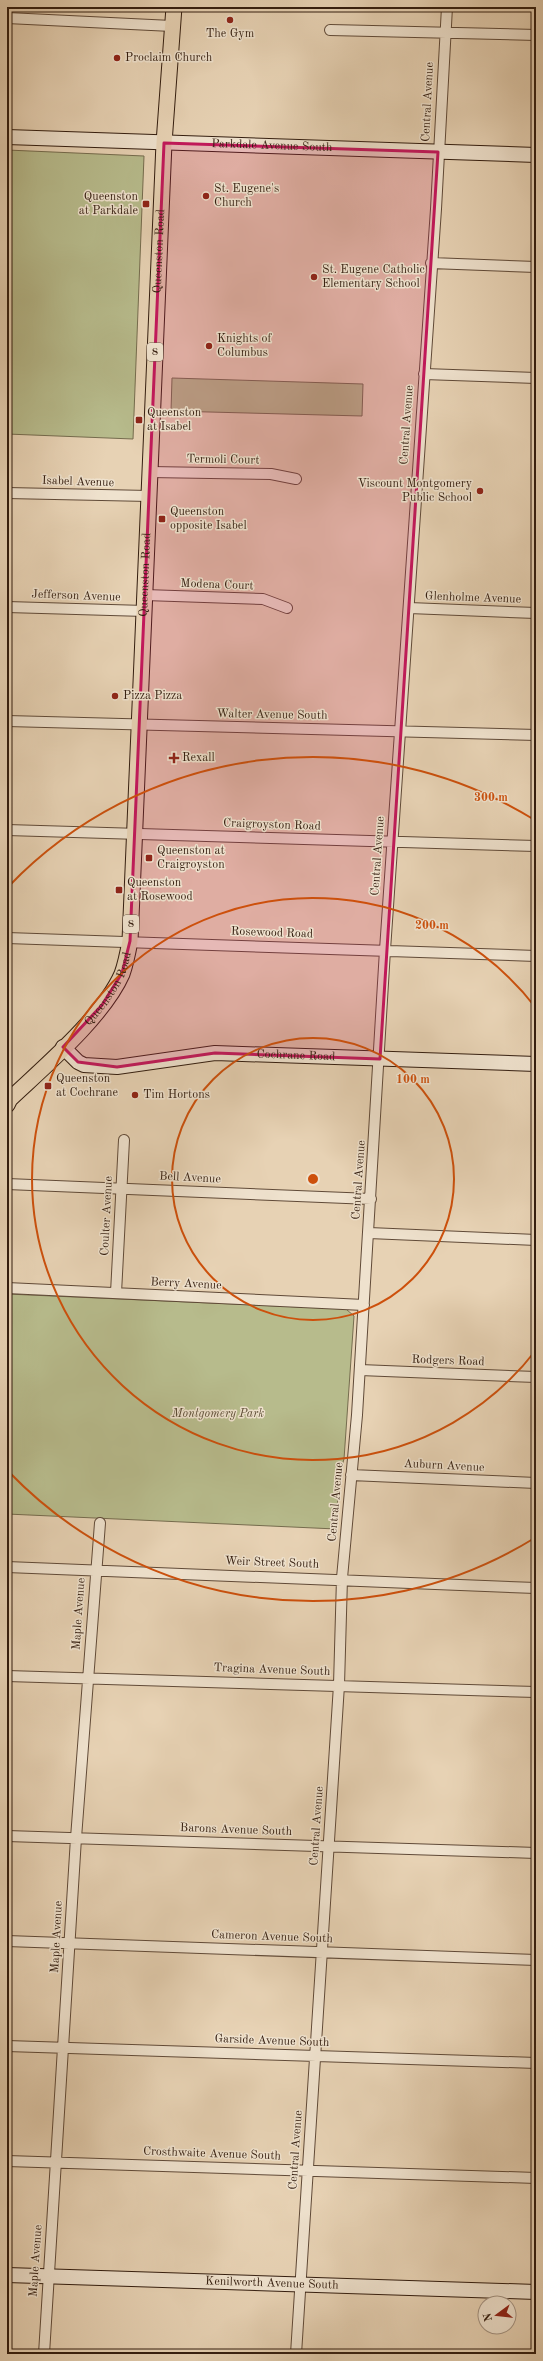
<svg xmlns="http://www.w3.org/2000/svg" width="543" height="2361" font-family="'Old Standard TT',serif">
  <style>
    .green { fill: #b7bb8c; stroke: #756c4e }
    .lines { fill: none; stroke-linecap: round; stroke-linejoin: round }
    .street-casing { stroke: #604a38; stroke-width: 12 }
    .secondary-casing { stroke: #331d0f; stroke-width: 16 }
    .primary-casing { stroke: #331d0f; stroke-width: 17 }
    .street { stroke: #efe2ce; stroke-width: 10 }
    .secondary { stroke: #efe2ce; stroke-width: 14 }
    .primary { stroke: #e7d2b4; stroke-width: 15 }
    .marked { fill: #c2185b; fill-opacity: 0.2; stroke: #c2185b; stroke-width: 3; stroke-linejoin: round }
    .ring { fill: none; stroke: #cd500c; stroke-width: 2 }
    .poi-dot { fill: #8f2418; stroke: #efe2ce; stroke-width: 1.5 }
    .labels { text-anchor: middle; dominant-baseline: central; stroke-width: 3; stroke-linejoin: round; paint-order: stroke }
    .shield { fill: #efe2ce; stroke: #6b5848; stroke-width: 1 }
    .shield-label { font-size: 11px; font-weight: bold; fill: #331d0f }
    .poi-label { font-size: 12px; fill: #331d0f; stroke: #efe2ce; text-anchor: start }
    .street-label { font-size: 12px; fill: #331d0f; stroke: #efe2ce }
    .park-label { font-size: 12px; font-style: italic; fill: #5b4c34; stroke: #efe2ce }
    .centre { fill: #cd500c; stroke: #efe2ce; stroke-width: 2 }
    .ring-label { font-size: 12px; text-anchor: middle; font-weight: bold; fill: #cd500c; stroke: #efe2ce; stroke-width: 3; stroke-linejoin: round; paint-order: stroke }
  </style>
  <rect width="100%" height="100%" fill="#e7d2b4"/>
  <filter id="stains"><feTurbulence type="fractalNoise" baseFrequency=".005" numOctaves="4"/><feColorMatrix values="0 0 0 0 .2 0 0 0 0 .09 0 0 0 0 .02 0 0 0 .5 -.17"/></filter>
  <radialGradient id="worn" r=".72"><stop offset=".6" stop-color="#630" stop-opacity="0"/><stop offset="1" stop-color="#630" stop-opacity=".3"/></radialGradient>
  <path class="green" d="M 7,150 L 144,156 L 133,439 L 7,434 Z
    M 172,378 L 363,384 L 362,416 L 171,411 Z
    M 7,1294 L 346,1309 L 354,1316 L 344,1459 L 339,1476 L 336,1529 L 7,1514 Z"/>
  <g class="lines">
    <defs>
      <path id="street" d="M 7,18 L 172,26
        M 330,30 L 536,35
        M 431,263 L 536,267
        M 424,374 L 536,378
        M 150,472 L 271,474 L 296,479
        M 7,493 L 149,496
        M 145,595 L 263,599 L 287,608
        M 7,607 L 145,611
        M 409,608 L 536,613
        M 7,721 L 536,735
        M 7,830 L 536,846
        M 7,938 L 536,956
        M 7,1184 L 371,1199
        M 369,1233 L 536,1240
        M 7,1288 L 364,1305
        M 116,1293 L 124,1140
        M 360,1370 L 536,1377
        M 351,1475 L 536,1483
        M 7,1567 L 536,1588
        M 7,1676 L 536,1692
        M 7,1836 L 536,1853
        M 7,1941 L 536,1960
        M 7,2046 L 536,2063
        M 7,2161 L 536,2178
        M 44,2354 L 76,1838 L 100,1523
        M 296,2354 L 339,1685 L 342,1578 L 357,1415 L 385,950 L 436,209 L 447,7"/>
      <g id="secondary">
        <path id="s1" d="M 7,137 L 536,155"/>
        <path id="s2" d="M 63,1047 L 78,1062 L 84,1065 L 117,1067 L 215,1053 L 536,1064"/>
        <path id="s3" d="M 7,2275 L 536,2292"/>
      </g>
      <g id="primary">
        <path id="s4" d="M 7,1105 L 10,1099 C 45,1066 103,1017 122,974 C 126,963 128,952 130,941 L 164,143 L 174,7"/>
      </g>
    </defs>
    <use href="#street" class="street-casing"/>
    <use href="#secondary" class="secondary-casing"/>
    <use href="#primary" class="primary-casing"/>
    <use href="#street" class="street"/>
    <use href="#secondary" class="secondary"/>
    <use href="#primary" class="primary"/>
  </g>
  <path class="marked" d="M 164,143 L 438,152 L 380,1059 L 215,1053 L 117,1067 L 78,1062 L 63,1047 L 102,1005 L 122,973 L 130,941 Z"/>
  <g class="ring">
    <circle cx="313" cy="1179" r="141"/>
    <path d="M536 1350A281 281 0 1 1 536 1008"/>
    <path d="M533 1539A422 422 0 0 1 9 1472M9 886A422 422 0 0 1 533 819"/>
  </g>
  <g class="poi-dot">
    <circle cx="230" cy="20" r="4"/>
    <circle cx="117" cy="58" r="4"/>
    <circle cx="206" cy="196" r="4"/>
    <rect x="142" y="200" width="8" height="8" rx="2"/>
    <circle cx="314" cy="277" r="4"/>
    <circle cx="209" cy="346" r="4"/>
    <rect x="135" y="416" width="8" height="8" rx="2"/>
    <circle cx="480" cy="491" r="4"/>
    <rect x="158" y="515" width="8" height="8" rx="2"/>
    <circle cx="115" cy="696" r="4"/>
    <path d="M172 752h4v4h4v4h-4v4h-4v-4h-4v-4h4z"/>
    <rect x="145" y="854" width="8" height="8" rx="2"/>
    <rect x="115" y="886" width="8" height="8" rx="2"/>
    <rect x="44" y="1082" width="8" height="8" rx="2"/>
    <circle cx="135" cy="1095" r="4"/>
  </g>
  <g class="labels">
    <g class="shield">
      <rect x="147" y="343" width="16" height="18" rx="3"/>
      <rect x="123" y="915" width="16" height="18" rx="3"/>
    </g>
    <g class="shield-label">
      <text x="155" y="352">8</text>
      <text x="131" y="924">8</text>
    </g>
    <g class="poi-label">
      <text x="230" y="34" text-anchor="middle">The Gym</text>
      <text x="125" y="58">Proclaim Church</text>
      <text x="214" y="189">St. Eugene's<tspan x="214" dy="14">Church</tspan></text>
      <text x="138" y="197" text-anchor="end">Queenston<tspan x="138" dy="14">at Parkdale</tspan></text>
      <text x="322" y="270">St. Eugene Catholic<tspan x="322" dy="14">Elementary School</tspan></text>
      <text x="217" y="339">Knights of<tspan x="217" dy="14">Columbus</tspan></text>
      <text x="147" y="413">Queenston<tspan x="147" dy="14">at Isabel</tspan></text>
      <text x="472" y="484" text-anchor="end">Viscount Montgomery<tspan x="472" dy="14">Public School</tspan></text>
      <text x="170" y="512">Queenston<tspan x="170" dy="14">opposite Isabel</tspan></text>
      <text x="123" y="696">Pizza Pizza</text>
      <text x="182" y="758">Rexall</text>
      <text x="157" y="851">Queenston at<tspan x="157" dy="14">Craigroyston</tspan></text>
      <text x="127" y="883">Queenston<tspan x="127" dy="14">at Rosewood</tspan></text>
      <text x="56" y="1079">Queenston<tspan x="56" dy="14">at Cochrane</tspan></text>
      <text x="143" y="1095">Tim Hortons</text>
    </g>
    <g class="street-label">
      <text transform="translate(428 102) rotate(-87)">Central Avenue</text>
      <text stroke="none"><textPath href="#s1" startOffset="265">Parkdale Avenue South</textPath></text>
      <text stroke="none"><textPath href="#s4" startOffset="900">Queenston Road</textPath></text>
      <text transform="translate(407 425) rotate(-86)">Central Avenue</text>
      <text transform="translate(223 460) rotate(1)">Termoli Court</text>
      <text transform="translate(78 482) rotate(2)">Isabel Avenue</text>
      <text stroke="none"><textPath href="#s4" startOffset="576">Queenston Road</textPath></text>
      <text transform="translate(217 585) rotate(2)">Modena Court</text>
      <text transform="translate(76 596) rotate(2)">Jefferson Avenue</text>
      <text transform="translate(473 598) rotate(2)">Glenholme Avenue</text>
      <text transform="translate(272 715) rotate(1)">Walter Avenue South</text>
      <text transform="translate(272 825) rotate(2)">Craigroyston Road</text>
      <text transform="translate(378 856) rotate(-86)">Central Avenue</text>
      <text transform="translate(272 933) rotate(2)">Rosewood Road</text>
      <text stroke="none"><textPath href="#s4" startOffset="156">Queenston Road</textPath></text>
      <text stroke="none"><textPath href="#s2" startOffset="241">Cochrane Road</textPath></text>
      <text transform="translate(190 1178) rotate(3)">Bell Avenue</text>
      <text transform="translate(359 1180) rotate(-86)">Central Avenue</text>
      <text transform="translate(107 1216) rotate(-87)">Coulter Avenue</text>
      <text transform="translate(186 1284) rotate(3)">Berry Avenue</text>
      <text transform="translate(448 1361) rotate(2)">Rodgers Road</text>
      <text transform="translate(444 1466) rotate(3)">Auburn Avenue</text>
      <text transform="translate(336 1502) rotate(-85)">Central Avenue</text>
      <text transform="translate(272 1563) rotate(2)">Weir Street South</text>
      <text transform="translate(79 1614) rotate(-86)">Maple Avenue</text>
      <text transform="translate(272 1670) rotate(2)">Tragina Avenue South</text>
      <text transform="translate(317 1826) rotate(-86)">Central Avenue</text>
      <text transform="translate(236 1830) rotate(2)">Barons Avenue South</text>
      <text transform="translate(57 1937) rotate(-87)">Maple Avenue</text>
      <text transform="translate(272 1937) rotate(2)">Cameron Avenue South</text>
      <text transform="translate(272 2041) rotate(2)">Garside Avenue South</text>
      <text transform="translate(296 2150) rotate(-86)">Central Avenue</text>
      <text transform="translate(212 2154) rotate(2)">Crosthwaite Avenue South</text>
      <text transform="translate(36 2261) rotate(-86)">Maple Avenue</text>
      <text stroke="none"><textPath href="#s3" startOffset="265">Kenilworth Avenue South</textPath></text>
    </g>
    <g class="park-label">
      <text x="218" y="1414">Montgomery Park</text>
    </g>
  </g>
  <circle cx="313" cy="1179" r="6" class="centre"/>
  <g class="ring-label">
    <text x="491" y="801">300 m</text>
    <text x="432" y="929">200 m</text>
    <text x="413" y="1083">100 m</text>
  </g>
  <rect width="543" height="2361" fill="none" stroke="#e7d2b4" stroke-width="24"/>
  <rect x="8" y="8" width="527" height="2345" fill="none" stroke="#331d0f" stroke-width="2"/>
  <rect x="12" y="12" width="519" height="2337" fill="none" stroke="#331d0f"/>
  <g transform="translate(497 2315) rotate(255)"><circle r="19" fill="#efe2ce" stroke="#a49382"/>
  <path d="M0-3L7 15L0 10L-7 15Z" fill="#8f2418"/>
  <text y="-6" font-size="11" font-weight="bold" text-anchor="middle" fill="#331d0f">N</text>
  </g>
  <rect width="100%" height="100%" filter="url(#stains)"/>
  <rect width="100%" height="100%" fill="url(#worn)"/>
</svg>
